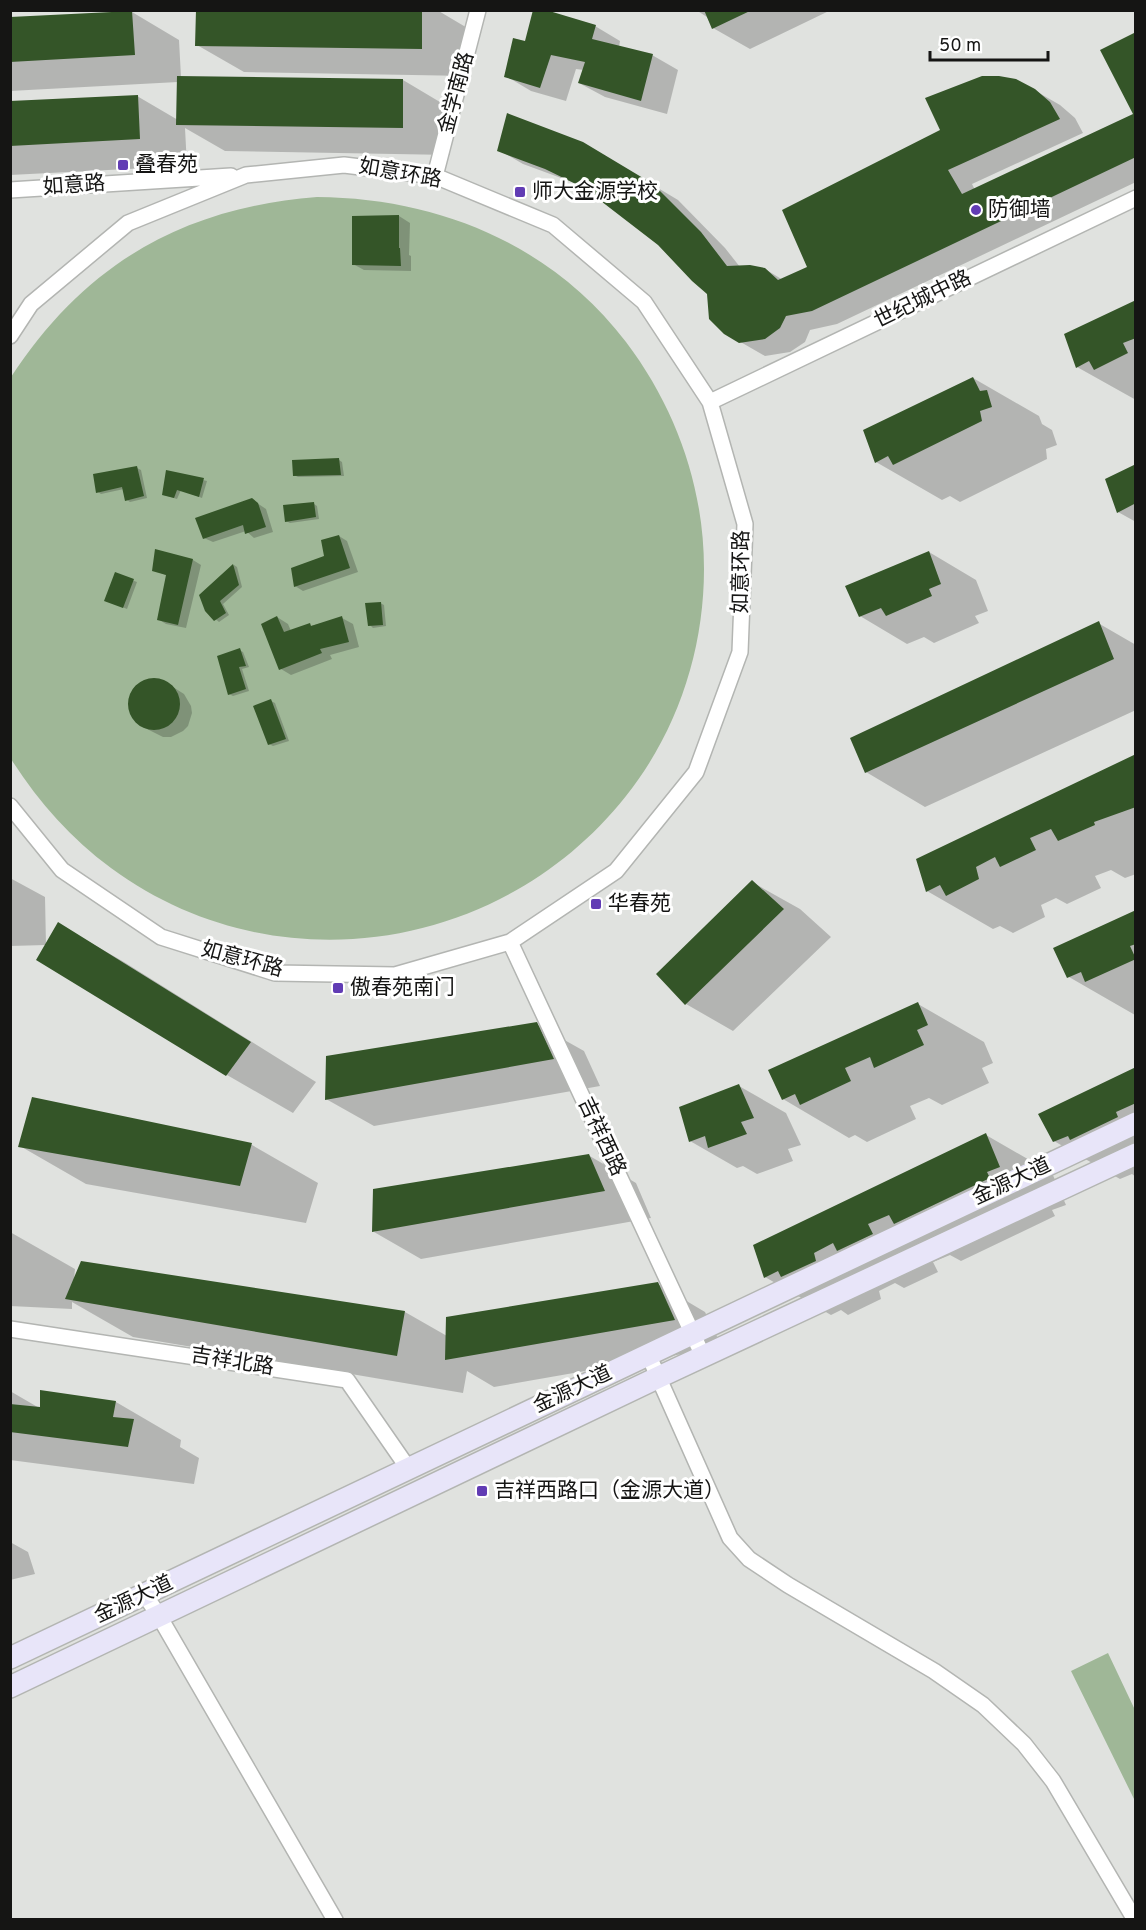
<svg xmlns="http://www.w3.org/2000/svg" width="1146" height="1930" font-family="Overpass,'Noto Sans SC',sans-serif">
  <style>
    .green { fill: #9fb797 }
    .shadow { fill: #0003 }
    .building { fill: #345528 }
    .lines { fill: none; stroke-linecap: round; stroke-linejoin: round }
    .street-casing { stroke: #b3b5b2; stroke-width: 18 }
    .secondary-casing { stroke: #b3b5b2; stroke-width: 24 }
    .street { stroke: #fff; stroke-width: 15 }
    .secondary { stroke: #e8e5f9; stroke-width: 21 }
    .poi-dot { fill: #613cb4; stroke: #fff; stroke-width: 2 }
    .labels { text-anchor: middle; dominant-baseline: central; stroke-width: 6; stroke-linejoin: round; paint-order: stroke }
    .street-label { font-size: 21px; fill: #151514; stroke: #fff }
    .poi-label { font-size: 21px; fill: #151514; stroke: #fff; text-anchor: start }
  </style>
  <rect width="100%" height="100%" fill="#e0e2df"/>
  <path class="green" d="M 317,197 C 438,198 551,244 626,342 C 676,408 704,487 704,569 C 704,651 677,732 626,796 C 502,953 274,988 111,868 C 70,838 38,801 11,759 L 11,377 C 85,264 182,208 317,197 Z
    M 1108,1653 L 1135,1710 L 1135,1801 L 1071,1671 Z"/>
  <path class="shadow" d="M 197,10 L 437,10 L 469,29 L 469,76 L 244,72 L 197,45 Z
    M 696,10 L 831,10 L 750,49 L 713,28 L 707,17 Z
    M 132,12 L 179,40 L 181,77 L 403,80 L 450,108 L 450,155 L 225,151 L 185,128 L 187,166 L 10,175 L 10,103 L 137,96 L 178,120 L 178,82 L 10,91 L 10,19 Z
    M 595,26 L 620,41 L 619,47 L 652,55 L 678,70 L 667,114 L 605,97 L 579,83 L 584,70 L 576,69 L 566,101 L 531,91 L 506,76 L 526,42 Z
    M 1136,34 L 1136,182 L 837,324 L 810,330 L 805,342 L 790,352 L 765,356 L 725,333 L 709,293 L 659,244 L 593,193 L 572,182 L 523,164 L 499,150 L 608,158 L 678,200 L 725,248 L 740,267 L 765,269 L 783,280 L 809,267 L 1034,90 L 1060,105 L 1075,118 L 1083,133 L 972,184 L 975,190 L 1135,114 Z
    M 399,216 L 410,223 L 409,255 L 411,256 L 411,271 L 364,270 L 353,264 Z
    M 1136,302 L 1136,400 L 1077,367 Z
    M 973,378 L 1039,416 L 1042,424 L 1052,430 L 1057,445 L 1046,449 L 1047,459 L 960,502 L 950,496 L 942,500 L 876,462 Z
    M 339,460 L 342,462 L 344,476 L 298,477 L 294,475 Z
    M 1136,466 L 1136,522 L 1118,512 Z
    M 137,468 L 141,470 L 147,498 L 130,502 L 127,500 L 124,489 L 101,494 L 98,492 Z
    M 167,472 L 207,481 L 202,498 L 181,490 L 177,499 L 164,495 Z
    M 251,499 L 266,509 L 273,532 L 254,538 L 246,531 L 213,542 L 204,538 Z
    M 314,504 L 317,506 L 319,519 L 290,523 L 286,521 Z
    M 339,536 L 347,541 L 358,572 L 303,591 L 295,586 L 326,557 Z
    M 156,551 L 193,560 L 201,565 L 186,628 L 166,624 L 158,619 L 168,576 L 154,570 Z
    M 929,552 L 976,580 L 988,611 L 975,616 L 979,623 L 934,643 L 924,637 L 907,644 L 860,616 Z
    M 234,565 L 237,567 L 242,587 L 223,604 L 229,615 L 219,622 L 206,611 L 200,596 Z
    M 115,574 L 137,582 L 127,609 L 110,602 Z
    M 380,603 L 384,605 L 386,626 L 373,628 L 370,625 Z
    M 277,617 L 288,624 L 291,631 L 342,618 L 353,624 L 359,647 L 330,655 L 332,659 L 291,675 L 281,669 Z
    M 1098,623 L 1136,645 L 1136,710 L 925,807 L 866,772 Z
    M 239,650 L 243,652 L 249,667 L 242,669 L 249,691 L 233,696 L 229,694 Z
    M 151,680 L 165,682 L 184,694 L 191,706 L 192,713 L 188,726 L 183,731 L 171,737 L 163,737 L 143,727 L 133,717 L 129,704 L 130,697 L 138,685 Z
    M 271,701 L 275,703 L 289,741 L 273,746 L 269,744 Z
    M 1136,755 L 1136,874 L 1125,878 L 1111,870 L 1095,876 L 1101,888 L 1067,904 L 1056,898 L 1041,905 L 1045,917 L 1013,933 L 1000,926 L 993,929 L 927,891 Z
    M 10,878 L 45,897 L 46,945 L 10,946 Z
    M 752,882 L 800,909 L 831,937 L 733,1031 L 686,1004 Z
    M 1136,912 L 1136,1015 L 1135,1015 L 1069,977 Z
    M 58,924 L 124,962 L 316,1082 L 293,1113 L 227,1075 Z
    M 918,1004 L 984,1042 L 993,1063 L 982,1068 L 989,1083 L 942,1105 L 929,1098 L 910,1106 L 916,1119 L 867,1142 L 855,1135 L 849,1138 L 783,1099 Z
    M 536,1024 L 584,1051 L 600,1086 L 374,1126 L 326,1099 Z
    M 1136,1068 L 1136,1177 L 1132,1174 L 1120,1179 L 1054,1141 Z
    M 739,1086 L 786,1113 L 801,1145 L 788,1149 L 793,1161 L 757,1174 L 743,1166 L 737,1168 L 690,1141 Z
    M 33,1099 L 252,1145 L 318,1183 L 306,1223 L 86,1184 L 20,1146 Z
    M 986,1135 L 1052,1173 L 1066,1205 L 1052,1210 L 1055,1216 L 961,1261 L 950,1255 L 933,1262 L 938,1272 L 904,1288 L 895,1283 L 879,1291 L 881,1299 L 848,1315 L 841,1310 L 831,1315 L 765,1277 Z
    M 588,1155 L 636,1183 L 651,1218 L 421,1259 L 374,1232 Z
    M 10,1232 L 75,1269 L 74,1280 L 82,1263 L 405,1312 L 447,1336 L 658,1284 L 705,1312 L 722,1347 L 494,1387 L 467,1371 L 463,1393 L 133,1337 L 72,1302 L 72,1309 L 10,1306 Z
    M 10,1391 L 41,1409 L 116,1402 L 181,1440 L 180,1447 L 199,1458 L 194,1484 L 10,1460 Z
    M 10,1542 L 28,1552 L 35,1574 L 10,1580 Z"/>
  <path class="building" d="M 196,10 L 422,10 L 422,49 L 195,46 Z
    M 533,10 L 546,10 L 596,25 L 592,39 L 653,54 L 641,101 L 578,83 L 585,62 L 551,55 L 540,88 L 504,77 L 513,38 L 525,41 Z
    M 704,10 L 752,10 L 712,29 Z
    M 132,11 L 135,55 L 10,62 L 10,17 Z
    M 1136,32 L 1136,157 L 812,311 L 786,316 L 780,328 L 765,339 L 739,343 L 724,334 L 709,319 L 707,294 L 692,281 L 658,245 L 584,188 L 545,169 L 497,151 L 507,113 L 583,142 L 653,184 L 701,232 L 727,266 L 750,265 L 765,268 L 778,280 L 807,267 L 782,210 L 940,130 L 925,98 L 982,76 L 999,76 L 1016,79 L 1035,89 L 1050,102 L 1060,119 L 948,170 L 962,194 L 1133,114 L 1100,50 Z
    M 177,76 L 403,79 L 403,128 L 176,125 Z
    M 138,95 L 140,139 L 10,146 L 10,101 Z
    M 399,215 L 399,248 L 400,248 L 401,266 L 352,265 L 352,216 Z
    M 1136,300 L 1136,338 L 1123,343 L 1128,353 L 1094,370 L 1089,361 L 1076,368 L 1064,334 Z
    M 973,377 L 980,391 L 987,390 L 992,407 L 980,411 L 982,421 L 893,465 L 888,456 L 875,463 L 863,430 Z
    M 339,458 L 341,475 L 293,476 L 292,460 Z
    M 1136,464 L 1136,503 L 1117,513 L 1105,479 Z
    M 137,466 L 144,496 L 125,501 L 122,487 L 96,493 L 93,474 Z
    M 166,470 L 204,478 L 199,497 L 177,490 L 174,498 L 162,495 Z
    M 252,498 L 258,503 L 266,527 L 245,534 L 243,525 L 203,539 L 195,518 Z
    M 314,502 L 316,517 L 285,522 L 283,505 Z
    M 339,535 L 350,568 L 294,587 L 291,568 L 324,556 L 321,540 Z
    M 155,549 L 193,559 L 178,625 L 157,620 L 166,575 L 152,571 Z
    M 929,551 L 941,584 L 929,589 L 932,596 L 886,616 L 881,608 L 859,617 L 845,586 Z
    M 233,564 L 239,585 L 220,601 L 226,613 L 214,621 L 205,611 L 199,595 Z
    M 115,572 L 134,579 L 123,608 L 104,601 Z
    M 381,602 L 383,625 L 368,626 L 365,603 Z
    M 277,616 L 284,632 L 310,623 L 311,626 L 342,616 L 349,642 L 320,649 L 322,653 L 279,670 L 261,624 Z
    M 1099,621 L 1114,659 L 865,773 L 850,738 Z
    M 240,648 L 246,666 L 239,667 L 246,689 L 228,695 L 217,656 Z
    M128 704a26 26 0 1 1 52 0a26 26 0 1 1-52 0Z
    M 271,699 L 286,739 L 268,745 L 253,706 Z
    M 1136,754 L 1136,807 L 1094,822 L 1095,825 L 1058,841 L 1051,829 L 1030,838 L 1036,850 L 1000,867 L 995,857 L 976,867 L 979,879 L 946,896 L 940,885 L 926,892 L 916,859 Z
    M 752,880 L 784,909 L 685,1005 L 656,974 Z
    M 1136,910 L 1136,944 L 1130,946 L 1136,959 L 1085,982 L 1081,972 L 1067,978 L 1053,948 Z
    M 58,922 L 251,1042 L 226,1076 L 36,960 Z
    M 918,1002 L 928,1025 L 917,1030 L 924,1045 L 874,1068 L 870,1057 L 845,1068 L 851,1081 L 800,1105 L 795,1094 L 782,1100 L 768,1070 Z
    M 537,1022 L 554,1059 L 325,1100 L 326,1056 Z
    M 1136,1067 L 1136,1103 L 1116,1112 L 1118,1117 L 1070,1140 L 1068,1136 L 1053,1142 L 1038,1114 Z
    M 739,1084 L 754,1118 L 741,1122 L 747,1134 L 708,1148 L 705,1136 L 689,1142 L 679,1107 Z
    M 32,1097 L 252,1143 L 240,1186 L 18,1147 Z
    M 986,1133 L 1000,1167 L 987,1172 L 990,1178 L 894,1224 L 889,1215 L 868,1224 L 873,1234 L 837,1251 L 833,1243 L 814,1253 L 816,1261 L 781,1277 L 778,1271 L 764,1278 L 753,1245 Z
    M 589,1154 L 605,1191 L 372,1232 L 373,1189 Z
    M 81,1261 L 405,1311 L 397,1356 L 65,1299 Z
    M 658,1282 L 675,1320 L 445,1360 L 446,1317 Z
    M 40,1390 L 116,1401 L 113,1417 L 134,1419 L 128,1447 L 10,1432 L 10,1404 L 40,1407 Z"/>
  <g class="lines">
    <defs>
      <path id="street" d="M 435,176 L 478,10
        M 10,190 L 231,176
        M 10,336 L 31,304 L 128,223 L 246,175 L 344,165 L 435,176 L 553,225 L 644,302 L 710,402 L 745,524 L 740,652 L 696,772 L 616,871 L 510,942 L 395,975 L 275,973 L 161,937 L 62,870 L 10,806
        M 710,402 L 1136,198
        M 510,942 L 703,1356
        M 10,1329 L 347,1380 L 408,1468
        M 648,1354 L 730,1538 L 749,1559 L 788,1585 L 934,1671 L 983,1705 L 1024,1744 L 1053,1781 L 1135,1920
        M 145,1595 L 159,1616 L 335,1920"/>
      <path id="secondary" d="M 10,1658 L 1136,1123
        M 10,1687 L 659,1377 L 1136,1154"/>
    </defs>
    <use href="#street" class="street-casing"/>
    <use href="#secondary" class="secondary-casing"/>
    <use href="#street" class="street"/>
    <use href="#secondary" class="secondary"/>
  </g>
  <g class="poi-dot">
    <rect x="117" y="159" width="12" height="12" rx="3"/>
    <rect x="514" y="186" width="12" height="12" rx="3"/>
    <circle cx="976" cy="210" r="6"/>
    <rect x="590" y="898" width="12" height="12" rx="3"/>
    <rect x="332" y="982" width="12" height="12" rx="3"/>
    <rect x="476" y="1485" width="12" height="12" rx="3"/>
  </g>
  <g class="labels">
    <g class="street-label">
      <text transform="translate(457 93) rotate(-75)">金学南路</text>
      <text transform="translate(400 174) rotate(10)">如意环路</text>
      <text transform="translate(74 186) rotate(-4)">如意路</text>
      <text transform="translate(923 300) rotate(-26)">世纪城中路</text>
      <text transform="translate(742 572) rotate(-89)">如意环路</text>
      <text transform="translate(242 960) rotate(15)">如意环路</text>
      <text transform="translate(601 1137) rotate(65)">吉祥西路</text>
      <text transform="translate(1012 1182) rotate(-25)">金源大道</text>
      <text transform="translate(232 1362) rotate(9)">吉祥北路</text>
      <text transform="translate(573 1390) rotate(-25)">金源大道</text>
      <text transform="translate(134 1600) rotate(-25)">金源大道</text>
    </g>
    <g class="poi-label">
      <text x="135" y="165">叠春苑</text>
      <text x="532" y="192">师大金源学校</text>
      <text x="988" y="210">防御墙</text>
      <text x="608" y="904">华春苑</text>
      <text x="350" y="988">傲春苑南门</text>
      <text x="494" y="1491">吉祥西路口（金源大道）</text>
    </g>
  </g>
  <rect width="1146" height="1930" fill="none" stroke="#151514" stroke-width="24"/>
  <path d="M930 51v9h118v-9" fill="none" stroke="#151514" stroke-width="3"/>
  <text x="939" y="51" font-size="18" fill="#151514" stroke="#ffffff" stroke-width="4.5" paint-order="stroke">50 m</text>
</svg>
